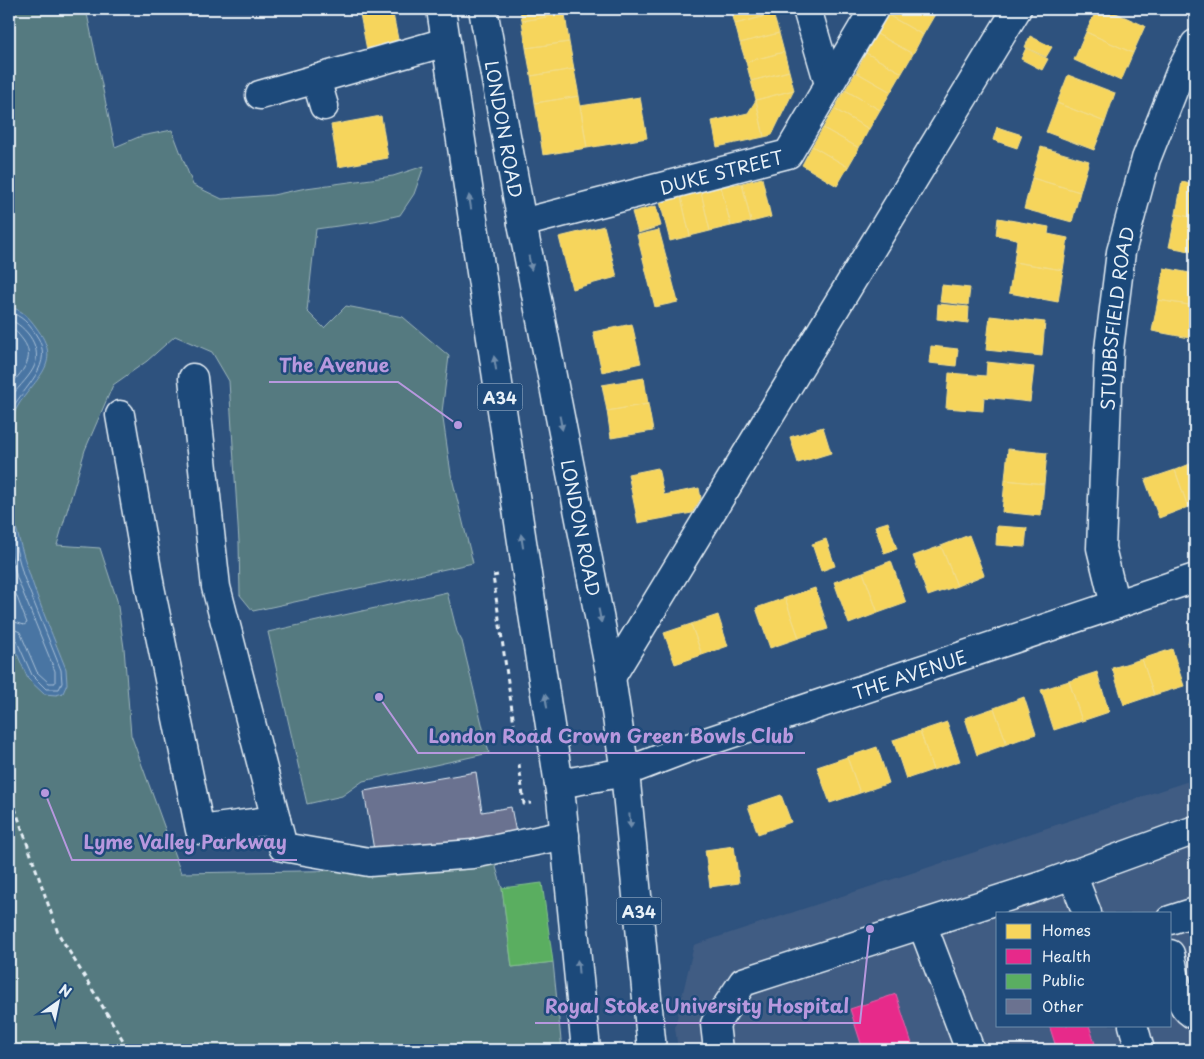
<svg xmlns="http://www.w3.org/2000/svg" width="1204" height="1059" font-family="'Playpen Sans',sans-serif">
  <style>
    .built { fill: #405c83; fill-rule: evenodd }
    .green { fill: #557a80; stroke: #9eb6bc }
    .water { fill: #4875a3; stroke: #88a7c5 }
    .homes { fill: #f6d55c; stroke: #f2dd8b }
    .health { fill: #e7298a; stroke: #e765ab }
    .public { fill: #5aae61; stroke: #85c28e }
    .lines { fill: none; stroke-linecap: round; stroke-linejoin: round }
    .shore { stroke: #a8bfd6; stroke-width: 1 }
    .building { fill: #6b7290; stroke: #e8f1f8 }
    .minor-casing { stroke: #e8f1f8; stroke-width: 31 }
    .highway-casing { stroke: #e8f1f8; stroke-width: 31 }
    .path { stroke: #e8f1f8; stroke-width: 3; stroke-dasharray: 5 4; stroke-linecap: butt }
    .minor { stroke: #1f4a7a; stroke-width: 28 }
    .highway { stroke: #1f4a7a; stroke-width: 28 }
    .oneway { fill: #6f8dac }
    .labels { text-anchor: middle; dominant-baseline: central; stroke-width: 5; stroke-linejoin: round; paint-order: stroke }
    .shield { fill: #1f4a7a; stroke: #acbfd2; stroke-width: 1 }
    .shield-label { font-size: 16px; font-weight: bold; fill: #e8f1f8 }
    .street-label { font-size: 18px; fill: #e8f1f8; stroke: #1f4a7a }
    .leader { fill: none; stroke: #b798de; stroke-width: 2 }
    .callout-dot { fill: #b798de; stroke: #1f4a7a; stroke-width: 2 }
    .callout-label { font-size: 19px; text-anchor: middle; font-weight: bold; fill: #b798de; stroke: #1f4a7a; stroke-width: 5; stroke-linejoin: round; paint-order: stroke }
  </style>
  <rect width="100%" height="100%" fill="#2e527e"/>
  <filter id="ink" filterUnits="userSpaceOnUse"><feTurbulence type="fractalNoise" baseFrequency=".02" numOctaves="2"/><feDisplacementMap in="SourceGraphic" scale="10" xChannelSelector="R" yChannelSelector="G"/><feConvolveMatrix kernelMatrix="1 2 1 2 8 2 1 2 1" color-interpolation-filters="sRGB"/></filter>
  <g filter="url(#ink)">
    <path class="built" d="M 1195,779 L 1195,1050 L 678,1050 L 675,1027 L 694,945 ZM 998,913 L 1170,913 L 1170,1025 L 998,1025 Z"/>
    <path class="green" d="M 9,9 L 86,9 L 115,147 L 141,136 L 172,130 L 193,185 L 222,199 L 273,195 L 306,188 L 393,176 L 424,166 L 414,194 L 400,215 L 374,221 L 316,229 L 307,311 L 324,328 L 346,306 L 403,317 L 449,356 L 442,412 L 451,474 L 473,563 L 253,611 L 240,595 L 239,542 L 229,381 L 212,352 L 175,336 L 147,361 L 113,385 L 85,450 L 57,545 L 100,548 L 117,600 L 124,648 L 131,735 L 181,873 L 424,869 L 494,860 L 502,888 L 512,967 L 553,962 L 562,1050 L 9,1050 Z
      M 447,592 L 457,632 L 462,641 L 489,753 L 363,781 L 342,796 L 307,804 L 268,632 Z"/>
    <path class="water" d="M 9,307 C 21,309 29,317 36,327 C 63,363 38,375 19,404 C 15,411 12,418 9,425 Z
      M 9,488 C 17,552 42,609 66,669 L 67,684 L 63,693 L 56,695 L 44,694 L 28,679 L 9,635 Z"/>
    <path class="homes" d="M 359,9 L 392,9 L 399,44 L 367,50 Z
      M 520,9 L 564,9 L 565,14 L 522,21 Z
      M 731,9 L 772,9 L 773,14 L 735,24 Z
      M 891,9 L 921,9 L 934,16 L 923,35 L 888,15 Z
      M 921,9 L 939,9 L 934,16 Z
      M 1097,9 L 1107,9 L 1145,26 L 1133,53 L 1086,32 Z
      M 1141,9 L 1152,9 L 1150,13 Z
      M 565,14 L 569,42 L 526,48 L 522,21 Z
      M 773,14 L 779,33 L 740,43 L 735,24 Z
      M 888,15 L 923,35 L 913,54 L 877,34 Z
      M 1086,32 L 1133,53 L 1121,81 L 1074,60 Z
      M 779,33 L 784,52 L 746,62 L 740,43 Z
      M 877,34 L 913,54 L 902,73 L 866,53 Z
      M 1030,36 L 1052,47 L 1046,57 L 1025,47 Z
      M 569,42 L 574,69 L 531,76 L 526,48 Z
      M 1026,48 L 1048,59 L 1042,70 L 1021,59 Z
      M 784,52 L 789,71 L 751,81 L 746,62 Z
      M 866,53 L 902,73 L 891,92 L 856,72 Z
      M 574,69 L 579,96 L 535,103 L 531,76 Z
      M 789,71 L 794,90 L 756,100 L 751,81 Z
      M 856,72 L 891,92 L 880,110 L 845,90 Z
      M 1068,75 L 1115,93 L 1105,122 L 1057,103 Z
      M 794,90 L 772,135 L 764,137 L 756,100 Z
      M 845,90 L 880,110 L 869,129 L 834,109 Z
      M 579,96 L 587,148 L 543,155 L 535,103 Z
      M 640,97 L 647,138 L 587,148 L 580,106 Z
      M 756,100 L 764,137 L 717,147 L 712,121 L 748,113 Z
      M 1057,103 L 1105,122 L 1094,150 L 1046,132 Z
      M 834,109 L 869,129 L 859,148 L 823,128 Z
      M 381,116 L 388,158 L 338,167 L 331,125 Z
      M 997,127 L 1022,135 L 1017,148 L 993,140 Z
      M 823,128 L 859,148 L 848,167 L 812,146 Z
      M 812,146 L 848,167 L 837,186 L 802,165 Z
      M 1041,147 L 1089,161 L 1080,192 L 1032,178 Z
      M 762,178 L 771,217 L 751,222 L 742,183 Z
      M 1032,178 L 1080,192 L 1072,222 L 1024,209 Z
      M 1182,182 L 1195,185 L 1195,218 L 1176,214 Z
      M 742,183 L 751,222 L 731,226 L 721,187 Z
      M 721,187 L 731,226 L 710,231 L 701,192 Z
      M 701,192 L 710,231 L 690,236 L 681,197 Z
      M 681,197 L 690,236 L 670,241 L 660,202 Z
      M 656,206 L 661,226 L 638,233 L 632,212 Z
      M 1176,214 L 1195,218 L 1195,252 L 1169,247 Z
      M 998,218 L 1049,227 L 1048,234 L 1068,238 L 1063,270 L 1014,262 L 1017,239 L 996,235 Z
      M 604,226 L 617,277 L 572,289 L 559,237 Z
      M 659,230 L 678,302 L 655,307 L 637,235 Z
      M 1014,262 L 1063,270 L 1058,302 L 1009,293 Z
      M 1164,268 L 1195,274 L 1195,306 L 1158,300 Z
      M 942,285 L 970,288 L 968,305 L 940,302 Z
      M 1158,300 L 1195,306 L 1195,339 L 1152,331 Z
      M 938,304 L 969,307 L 968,323 L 937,319 Z
      M 990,316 L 1045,322 L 1042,356 L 986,350 Z
      M 632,324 L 641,363 L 602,372 L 593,332 Z
      M 931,346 L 958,349 L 956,366 L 929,363 Z
      M 987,362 L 1034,367 L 1030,402 L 984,397 L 983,411 L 946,408 L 949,373 L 986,376 Z
      M 644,378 L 648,404 L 607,411 L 602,385 Z
      M 648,404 L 653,431 L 611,438 L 607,411 Z
      M 823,427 L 831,453 L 798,463 L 790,437 Z
      M 1008,449 L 1047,453 L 1044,484 L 1005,480 Z
      M 1195,462 L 1195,505 L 1188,507 L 1175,470 Z
      M 658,468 L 664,495 L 699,488 L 701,498 L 692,513 L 638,523 L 628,474 Z
      M 1175,470 L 1188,507 L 1159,518 L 1145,480 Z
      M 1005,480 L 1044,484 L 1041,516 L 1002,512 Z
      M 888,522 L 897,549 L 884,553 L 875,526 Z
      M 997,526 L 1027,528 L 1025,547 L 996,545 Z
      M 969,535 L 984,575 L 957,586 L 941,546 Z
      M 826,539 L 835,566 L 821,571 L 812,544 Z
      M 941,546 L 957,586 L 928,596 L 913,556 Z
      M 891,561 L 906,603 L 878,613 L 863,572 Z
      M 863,572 L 878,613 L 849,624 L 834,582 Z
      M 815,588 L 828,629 L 799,638 L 785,598 Z
      M 785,598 L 799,638 L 770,648 L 756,608 Z
      M 718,615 L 728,646 L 702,655 L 691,624 Z
      M 691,624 L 702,655 L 675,664 L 664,633 Z
      M 1195,639 L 1195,665 L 1188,642 Z
      M 1172,649 L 1184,686 L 1154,695 L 1142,659 Z
      M 1142,659 L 1154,695 L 1124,705 L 1112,668 Z
      M 1097,672 L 1109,712 L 1082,721 L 1069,681 Z
      M 1069,681 L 1082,721 L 1054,730 L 1041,690 Z
      M 1024,697 L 1036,734 L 1007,744 L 994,708 Z
      M 994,708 L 1007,744 L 977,755 L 965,718 Z
      M 947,722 L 960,761 L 933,770 L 920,731 Z
      M 920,731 L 933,770 L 906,779 L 893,740 Z
      M 877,747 L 889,783 L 860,793 L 847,757 Z
      M 847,757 L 860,793 L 830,803 L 817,767 Z
      M 781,795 L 791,822 L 758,834 L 748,806 Z
      M 734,846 L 739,883 L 710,887 L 705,850 Z"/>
    <path class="health" d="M 896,994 L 914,1050 L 863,1050 L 850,1009 Z
      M 1049,1025 L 1089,1025 L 1097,1050 L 1057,1050 Z"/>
    <path class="public" d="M 542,883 L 553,962 L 512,967 L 502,888 Z"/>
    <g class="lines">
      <path class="shore" d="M 9,312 C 22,316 28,323 35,333 C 58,365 22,387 9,414
        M 9,319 C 27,327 44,349 33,369 C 27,380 16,389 9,400
        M 9,327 C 16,330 18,334 23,340 C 37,359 21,372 9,387
        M 9,522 L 23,575 L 61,670 L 62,683 L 59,689 L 46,689 L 32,675 L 15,637 L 9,634
        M 9,546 L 17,578 L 55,671 L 55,683 L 49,683 L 37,672 L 20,632 L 9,627
        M 9,576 L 27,623 L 24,625 L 9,620"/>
    </g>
    <path class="building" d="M 476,772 L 482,812 L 511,807 L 517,838 L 375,856 L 364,791 Z"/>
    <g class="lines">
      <defs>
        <g id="minor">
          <path d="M 807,9 L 829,84"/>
          <path d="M 316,79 L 324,106"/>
          <path d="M 260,95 L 446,42"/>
          <path id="s1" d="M 522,223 L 788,154 L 874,9"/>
          <path d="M 193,378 L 216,587 L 283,847 L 369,862 L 473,854 L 565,835"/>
          <path d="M 120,415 L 150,587 L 200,830 L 276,820"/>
          <path id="s2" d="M 1115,605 L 1101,548 L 1109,349 L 1121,252 L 1146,159 L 1180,73 L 1195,44"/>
          <path d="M 611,677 L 1017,9"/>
          <path id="s3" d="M 625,772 L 688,748 L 1195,578"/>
          <path d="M 1072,874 L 1087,913"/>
          <path d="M 1170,920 L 1195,912"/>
          <path d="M 922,924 L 970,1050"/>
          <path d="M 1170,954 C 1175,972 1176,1008 1195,1015"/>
          <path d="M 1133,1025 L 1140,1050"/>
          <path d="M 718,1050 L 715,1024 L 743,982 L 1044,885 L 1195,830"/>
        </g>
        <g id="highway">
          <path d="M 441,9 L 561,798 L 586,1050"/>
          <path id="s4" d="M 483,9 L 522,223 L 611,677 L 625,772 L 652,1050"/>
          <path d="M 559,784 L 625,772"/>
        </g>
      </defs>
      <use href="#minor" class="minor-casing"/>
      <use href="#highway" class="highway-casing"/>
      <path class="path" d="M 498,575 L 493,576 L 514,724
        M 519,764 L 524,804 L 531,803
        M 9,791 L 58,933 L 129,1050"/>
      <use href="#minor" class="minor"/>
      <use href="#highway" class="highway"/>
    </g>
    <defs><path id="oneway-solid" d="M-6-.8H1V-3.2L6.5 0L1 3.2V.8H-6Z" transform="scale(1.25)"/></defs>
    <g class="oneway">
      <use href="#oneway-solid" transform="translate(470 202) rotate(-99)"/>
      <use href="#oneway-solid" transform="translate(530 263) rotate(79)"/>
      <use href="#oneway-solid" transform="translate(495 363) rotate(-99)"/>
      <use href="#oneway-solid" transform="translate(561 423) rotate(79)"/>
      <use href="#oneway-solid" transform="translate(522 541) rotate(-99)"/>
      <use href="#oneway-solid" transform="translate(600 616) rotate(79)"/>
      <use href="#oneway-solid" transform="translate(546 701) rotate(-99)"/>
      <use href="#oneway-solid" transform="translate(630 821) rotate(85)"/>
      <use href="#oneway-solid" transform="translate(578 967) rotate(-95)"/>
    </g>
  </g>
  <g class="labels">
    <g class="shield">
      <rect x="477.5" y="383.5" width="45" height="27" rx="4"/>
      <rect x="616.5" y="897.5" width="45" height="27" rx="4"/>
    </g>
    <g class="shield-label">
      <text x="500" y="397">A34</text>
      <text x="639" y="911">A34</text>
    </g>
    <g class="street-label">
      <text stroke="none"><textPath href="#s4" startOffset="122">LONDON ROAD</textPath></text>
      <text stroke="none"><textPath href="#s1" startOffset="206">DUKE STREET</textPath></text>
      <text stroke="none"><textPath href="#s2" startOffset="289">STUBBSFIELD ROAD</textPath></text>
      <text stroke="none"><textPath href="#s4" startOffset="528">LONDON ROAD</textPath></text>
      <text stroke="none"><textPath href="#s3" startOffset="301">THE AVENUE</textPath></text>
    </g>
  </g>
  <path class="leader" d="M458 425L398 382H269M379 697L418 753H805M45 793L72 860H297M870 929L860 1023H535"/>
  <g class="callout-dot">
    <circle cx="458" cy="425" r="5"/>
    <circle cx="379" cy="697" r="5"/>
    <circle cx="45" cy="793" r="5"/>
    <circle cx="870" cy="929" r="5"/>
  </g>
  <g class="callout-label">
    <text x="334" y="372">The Avenue</text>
    <text x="611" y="743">London Road Crown Green Bowls Club</text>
    <text x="185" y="849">Lyme Valley Parkway</text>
    <text x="697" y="1013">Royal Stoke University Hospital</text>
  </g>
  <rect width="1204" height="1059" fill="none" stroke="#1f4a7a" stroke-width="30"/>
  <rect x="15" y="15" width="1174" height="1029" fill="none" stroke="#e8f1f8" stroke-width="2" filter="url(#ink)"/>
  <rect x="996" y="912" width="175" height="115" fill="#1f4a7a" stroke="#6f8dac"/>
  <rect x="1006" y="924" width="25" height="15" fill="#f6d55c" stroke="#6f8dac"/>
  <text x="1042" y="936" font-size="15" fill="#e8f1f8">Homes</text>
  <rect x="1006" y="949" width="25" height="15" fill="#e7298a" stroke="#6f8dac"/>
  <text x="1042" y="962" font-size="15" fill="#e8f1f8">Health</text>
  <rect x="1006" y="974" width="25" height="15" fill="#5aae61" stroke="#6f8dac"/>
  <text x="1042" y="986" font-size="15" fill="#e8f1f8">Public</text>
  <rect x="1006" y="999" width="25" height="15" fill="#6b7290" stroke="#6f8dac"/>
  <text x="1042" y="1012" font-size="15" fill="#e8f1f8">Other</text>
  <g transform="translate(58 1002) rotate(33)" stroke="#1f4a7a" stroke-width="4" paint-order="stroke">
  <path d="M0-4L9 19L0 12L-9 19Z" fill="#e8f1f8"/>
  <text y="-8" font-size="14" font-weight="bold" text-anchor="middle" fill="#e8f1f8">N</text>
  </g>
</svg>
